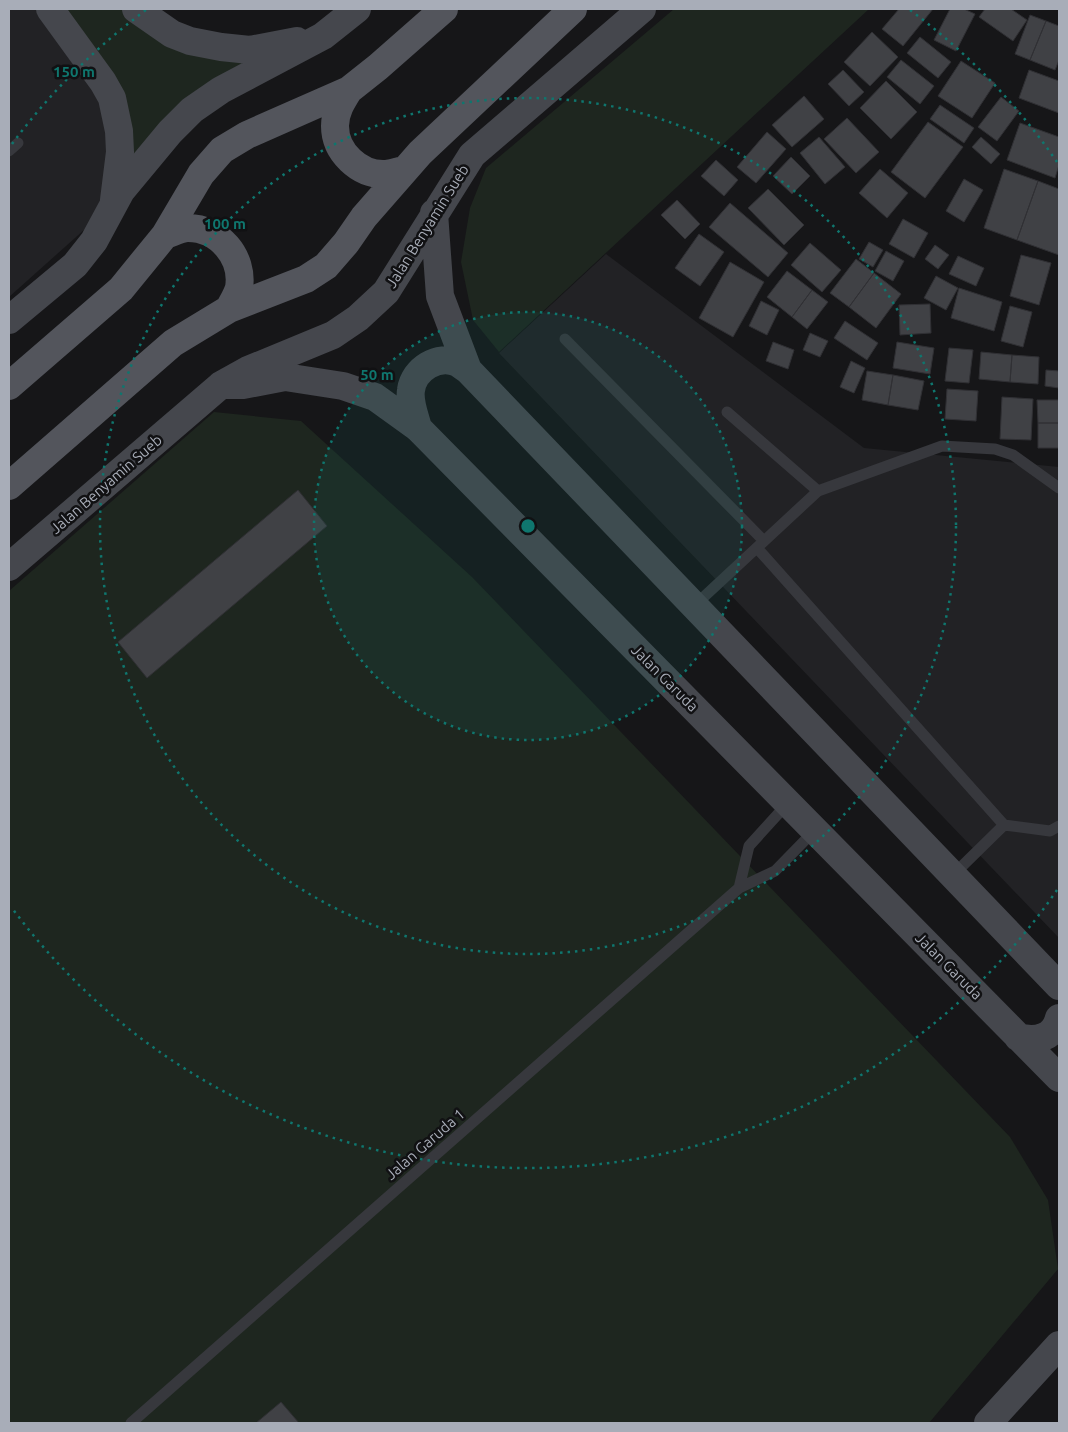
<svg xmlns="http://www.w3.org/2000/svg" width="1068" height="1432" font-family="Ubuntu,sans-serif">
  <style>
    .built { fill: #222225 }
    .green { fill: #1e261f }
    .building { fill: #404145; stroke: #303034 }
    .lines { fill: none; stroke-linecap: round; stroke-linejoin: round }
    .lane { stroke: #37383d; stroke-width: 11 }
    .secondary { stroke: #45474d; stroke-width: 28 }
    .primary { stroke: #53555c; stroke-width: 28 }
    .ring { fill: none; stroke: #0f766e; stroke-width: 2.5; stroke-dasharray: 2.5 5 }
    .labels { text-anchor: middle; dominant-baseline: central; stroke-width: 5; stroke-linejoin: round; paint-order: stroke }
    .street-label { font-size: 15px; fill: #a8adb8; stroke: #111113 }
    .centre { fill: #0f766e; stroke: #111113; stroke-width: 2.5 }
    .ring-label { font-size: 15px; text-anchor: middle; font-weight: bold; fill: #0f766e; stroke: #111113; stroke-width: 5; stroke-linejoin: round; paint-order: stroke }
  </style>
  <rect width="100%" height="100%" fill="#161618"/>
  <path class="built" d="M 9,9 L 50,9 L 103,82 L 113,204 L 9,297 Z
    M 606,254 L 864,448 L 1059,467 L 1059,938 L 499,353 Z"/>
  <path class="green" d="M 50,9 L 136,9 L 250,50 L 240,80 L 113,204 L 119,131 Z
    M 674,9 L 869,9 L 499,352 L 473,320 L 461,262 L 470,208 L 486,168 Z
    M 214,412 L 301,421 L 472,577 L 1010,1137 L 1048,1200 L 1058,1269 L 929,1423 L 9,1423 L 9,591 Z"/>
  <path class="building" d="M 899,9 L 933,9 L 903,46 L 882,29 Z
    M 950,9 L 964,9 L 975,14 L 956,51 L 934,40 Z
    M 985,9 L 1011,9 L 1027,20 L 1013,41 L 979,17 Z
    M 1030,15 L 1046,21 L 1030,60 L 1015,54 Z
    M 1046,21 L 1059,26 L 1059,60 L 1055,70 L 1030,60 Z
    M 872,32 L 898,57 L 870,86 L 844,62 Z
    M 920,37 L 951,62 L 938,78 L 907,53 Z
    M 901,60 L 934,86 L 920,104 L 887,77 Z
    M 961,61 L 995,83 L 972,118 L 938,96 Z
    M 843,70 L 864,92 L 849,106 L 828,84 Z
    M 1029,70 L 1059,81 L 1059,113 L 1019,98 Z
    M 886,81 L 917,112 L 891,139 L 860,108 Z
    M 804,96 L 824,119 L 792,147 L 772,125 Z
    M 1001,97 L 1019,111 L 997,141 L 978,127 Z
    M 940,105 L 974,128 L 964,143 L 930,119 Z
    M 847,118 L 879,152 L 856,173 L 824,139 Z
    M 928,122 L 963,147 L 925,198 L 891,172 Z
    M 1020,123 L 1059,137 L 1059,165 L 1055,178 L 1007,160 Z
    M 767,132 L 786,149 L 756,183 L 737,167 Z
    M 819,137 L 845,167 L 825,184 L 800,153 Z
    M 981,137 L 1000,154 L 991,164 L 972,147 Z
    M 791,157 L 810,176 L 792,194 L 773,176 Z
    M 716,160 L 738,180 L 724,196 L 701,176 Z
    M 880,169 L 908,193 L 887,218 L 859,193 Z
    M 1004,169 L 1038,181 L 1017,240 L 984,228 Z
    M 964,179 L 983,190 L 964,222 L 946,211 Z
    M 1038,181 L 1059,189 L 1059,255 L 1017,240 Z
    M 768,189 L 804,225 L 784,245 L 748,208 Z
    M 677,200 L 700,224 L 685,239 L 661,215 Z
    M 730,203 L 788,253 L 768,277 L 709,227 Z
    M 903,219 L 928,233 L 914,258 L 889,244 Z
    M 699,234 L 724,252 L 700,286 L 675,268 Z
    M 869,242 L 883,250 L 873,267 L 859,259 Z
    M 810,243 L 841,270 L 822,292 L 791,265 Z
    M 935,245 L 949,255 L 938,269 L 925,259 Z
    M 886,251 L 904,261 L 893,281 L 875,271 Z
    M 1021,255 L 1051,263 L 1039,305 L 1010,296 Z
    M 958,256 L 984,268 L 976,286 L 949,274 Z
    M 856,259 L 874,273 L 849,307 L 830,293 Z
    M 730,262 L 764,282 L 733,337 L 699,318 Z
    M 787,271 L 812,290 L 792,317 L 767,297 Z
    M 874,273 L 901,294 L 876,328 L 849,307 Z
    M 936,276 L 958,288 L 946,310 L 924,298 Z
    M 959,288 L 1002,302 L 994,331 L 951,318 Z
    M 812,290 L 828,302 L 807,329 L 792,317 Z
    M 761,301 L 779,310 L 767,335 L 749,326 Z
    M 930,304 L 931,333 L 900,335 L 899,305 Z
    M 1010,306 L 1032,312 L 1023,347 L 1001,341 Z
    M 845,321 L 878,343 L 867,360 L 834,338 Z
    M 810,333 L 828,341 L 820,357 L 803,350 Z
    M 773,342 L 794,350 L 788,369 L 766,361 Z
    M 897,342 L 934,348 L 930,374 L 893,368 Z
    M 949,348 L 973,350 L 969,383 L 945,381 Z
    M 981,352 L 1012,355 L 1010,382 L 979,379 Z
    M 1012,355 L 1039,357 L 1038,384 L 1010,382 Z
    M 851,361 L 865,368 L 854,393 L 840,387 Z
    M 1046,370 L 1059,371 L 1059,388 L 1045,386 Z
    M 867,371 L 893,375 L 888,405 L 862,400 Z
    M 893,375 L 924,381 L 918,410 L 888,405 Z
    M 947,389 L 978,391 L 976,421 L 945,419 Z
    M 1002,397 L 1033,399 L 1031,440 L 1000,439 Z
    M 1037,400 L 1059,400 L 1059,423 L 1038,423 Z
    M 1038,423 L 1059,423 L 1059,448 L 1038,448 Z
    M 298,490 L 327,526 L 147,678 L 118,642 Z
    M 281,1402 L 299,1423 L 256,1423 Z"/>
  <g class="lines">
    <path class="lane" d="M 9,151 L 18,143
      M 565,339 L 764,541
      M 727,412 L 818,491
      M 757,548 L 1004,825
      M 694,606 L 818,491 L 942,446 L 995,449 L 1013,455 L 1059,488
      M 953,875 L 1004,825 L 1050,831 L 1059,826
      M 739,888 L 749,846 L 788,803
      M 131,1423 L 739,888 L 775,871 L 815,830"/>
    <path class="secondary" d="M 50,9 L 103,82 L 112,98 L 119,131 L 120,152 L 114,200
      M 136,9 L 172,34 L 190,41 L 221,47 L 250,50 L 297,41
      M 434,213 L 440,296 L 468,370 L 1059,986
      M 9,320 L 75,265 L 94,241 L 121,191 L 170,132 L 192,110 L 221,90 L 323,36 L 357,9
      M 221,385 L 243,385 L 285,377 L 343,386 L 375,397 L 418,428 L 1059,1078
      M 418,428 C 415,416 409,402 411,390 C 414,369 438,354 458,363 C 461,365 465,368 468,370
      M 9,567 L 221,385 L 248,370 L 333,335 L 358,318 L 386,292 L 472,155 L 642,9
      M 1018,1037 C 1036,1042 1054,1038 1059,1018
      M 988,1423 L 1059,1345"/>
    <path class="primary" d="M 349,90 C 342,101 335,112 335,126 C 335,152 359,175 385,174 C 391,174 398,171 404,170
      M 165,235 C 172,233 181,228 188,228 C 219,228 244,257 239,288 C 237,295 232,303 229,309
      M 9,386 L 121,289 L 165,235 L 201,174 L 222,150 L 247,135 L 349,90 L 378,67 L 444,9
      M 9,486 L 173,343 L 229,309 L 306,279 L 326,266 L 346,243 L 364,217 L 420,153 L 573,9"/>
  </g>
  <circle cx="528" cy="526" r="214" fill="#0f766e" fill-opacity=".12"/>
  <g class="ring">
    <circle cx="528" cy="526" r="214"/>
    <circle cx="528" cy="526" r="428"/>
    <path d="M1057 890A642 642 0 0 1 12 908M12 144A642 642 0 0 1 146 10M910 10A642 642 0 0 1 1057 162"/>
  </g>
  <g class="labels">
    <g class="street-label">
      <text transform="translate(427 226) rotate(-58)">Jalan Benyamin Sueb</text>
      <text transform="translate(106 484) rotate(-41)">Jalan Benyamin Sueb</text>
      <text transform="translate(665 678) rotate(45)">Jalan Garuda</text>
      <text transform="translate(949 966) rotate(45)">Jalan Garuda</text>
      <text transform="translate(425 1144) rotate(-41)">Jalan Garuda 1</text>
    </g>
  </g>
  <circle cx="528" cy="526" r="8" class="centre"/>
  <g class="ring-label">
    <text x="74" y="77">150 m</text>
    <text x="225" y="229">100 m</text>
    <text x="377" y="380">50 m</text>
  </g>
  <rect width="1068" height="1432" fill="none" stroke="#a8adb8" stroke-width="20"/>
</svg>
